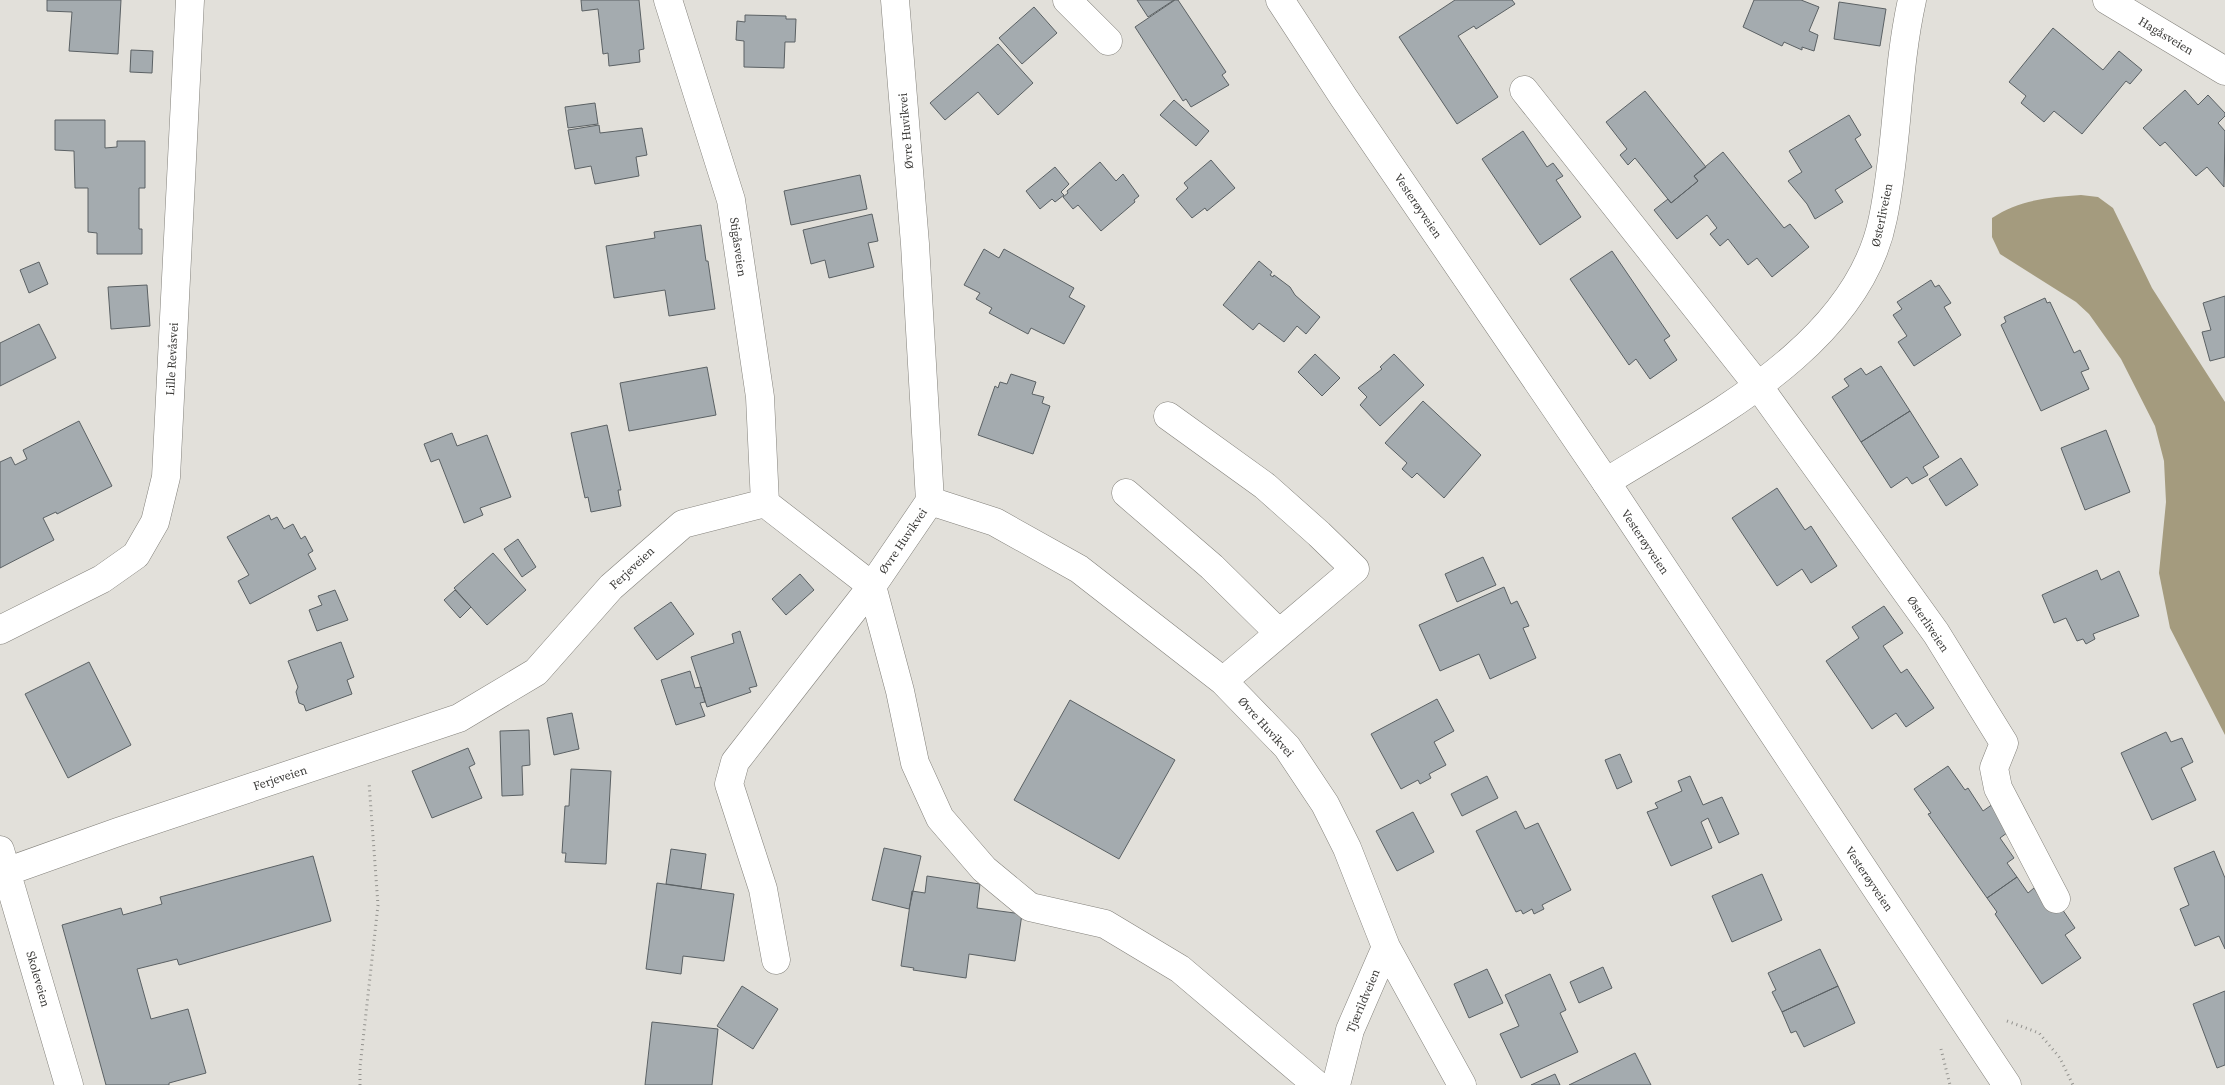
<svg xmlns="http://www.w3.org/2000/svg" width="2225" height="1085" font-family="'Source Serif 4',serif">
  <style>
    .forest { fill: #a49b7e }
    .building { fill: #a4abaf; stroke: #5b6164 }
    .lines { fill: none; stroke-linecap: round; stroke-linejoin: round }
    .minor-casing { stroke: #83817b; stroke-width: 29 }
    .major-casing { stroke: #83817b; stroke-width: 29 }
    .path { stroke: #93928e; stroke-width: 3; stroke-dasharray: 1 4; stroke-linecap: butt }
    .minor { stroke: #fff; stroke-width: 28 }
    .major { stroke: #fff; stroke-width: 28 }
    .labels { text-anchor: middle; dominant-baseline: central; stroke-width: 4; stroke-linejoin: round; paint-order: stroke }
    .street-label { font-size: 12px; fill: #3c3b39; stroke: #fff }
  </style>
  <rect width="100%" height="100%" fill="#e2e0da"/>
  <path class="forest" d="M 2081,195 L 2098,197 L 2113,208 L 2152,288 L 2225,402 L 2225,735 L 2170,628 L 2159,573 L 2166,502 L 2164,461 L 2155,426 L 2121,359 L 2089,314 L 2076,302 L 2000,254 L 1992,237 L 1992,218 C 2019,200 2049,197 2081,195 Z"/>
  <path class="building" d="M 47,0 L 121,0 L 118,54 L 69,51 L 72,12 L 47,11 Z
    M 581,0 L 639,0 L 644,49 L 639,50 L 640,62 L 609,66 L 608,53 L 603,54 L 598,9 L 582,11 Z
    M 1137,0 L 1174,0 L 1148,17 Z
    M 1175,0 L 1178,0 L 1226,72 L 1222,75 L 1229,85 L 1191,107 L 1186,99 L 1183,101 L 1135,27 Z
    M 1455,0 L 1512,0 L 1515,4 L 1476,29 L 1474,26 L 1458,36 L 1498,97 L 1457,124 L 1399,37 Z
    M 1754,0 L 1801,0 L 1819,7 L 1809,31 L 1818,35 L 1814,51 L 1802,47 L 1802,50 L 1784,42 L 1782,46 L 1743,27 Z
    M 1839,2 L 1886,9 L 1880,46 L 1834,39 Z
    M 1034,7 L 1057,33 L 1022,64 L 999,38 Z
    M 745,15 L 786,16 L 786,19 L 796,19 L 795,42 L 785,42 L 784,68 L 744,67 L 744,41 L 736,40 L 737,21 L 745,22 Z
    M 2053,28 L 2103,70 L 2119,51 L 2142,70 L 2130,84 L 2126,81 L 2082,134 L 2054,111 L 2044,122 L 2021,103 L 2026,96 L 2009,82 Z
    M 998,44 L 1033,83 L 998,115 L 978,92 L 945,120 L 930,103 Z
    M 131,50 L 153,51 L 152,73 L 130,72 Z
    M 2185,90 L 2198,105 L 2208,95 L 2225,113 L 2225,116 L 2218,123 L 2225,131 L 2224,187 L 2207,167 L 2196,176 L 2165,142 L 2160,146 L 2143,128 Z
    M 1645,91 L 1706,167 L 1694,176 L 1698,181 L 1671,203 L 1635,158 L 1628,165 L 1620,155 L 1627,149 L 1606,122 Z
    M 1174,100 L 1209,131 L 1196,146 L 1160,115 Z
    M 595,103 L 598,124 L 568,128 L 565,107 Z
    M 1849,115 L 1861,135 L 1855,139 L 1872,167 L 1835,190 L 1843,202 L 1815,219 L 1807,204 L 1788,181 L 1802,172 L 1789,151 Z
    M 55,120 L 105,120 L 105,148 L 117,147 L 117,141 L 145,141 L 145,188 L 139,188 L 139,229 L 142,229 L 142,254 L 97,254 L 97,233 L 88,232 L 88,188 L 75,188 L 74,151 L 55,150 Z
    M 599,125 L 600,133 L 642,128 L 647,155 L 636,157 L 639,176 L 595,184 L 591,166 L 575,169 L 568,130 Z
    M 1523,131 L 1547,167 L 1553,163 L 1563,176 L 1556,180 L 1581,217 L 1540,245 L 1482,159 Z
    M 1723,152 L 1784,228 L 1790,224 L 1809,247 L 1772,277 L 1757,258 L 1748,265 L 1728,239 L 1720,246 L 1710,234 L 1717,228 L 1707,215 L 1677,239 L 1654,210 L 1668,199 L 1671,203 L 1698,181 L 1694,176 Z
    M 1211,160 L 1235,188 L 1207,211 L 1205,208 L 1192,218 L 1176,199 L 1188,188 L 1184,183 Z
    M 1100,162 L 1116,181 L 1123,174 L 1139,196 L 1134,200 L 1135,202 L 1101,231 L 1078,205 L 1073,209 L 1063,197 L 1068,193 L 1067,191 Z
    M 1055,167 L 1069,184 L 1061,192 L 1064,195 L 1055,202 L 1052,199 L 1040,209 L 1026,191 Z
    M 860,175 L 867,209 L 791,225 L 784,191 Z
    M 872,214 L 878,241 L 868,243 L 874,267 L 829,278 L 825,260 L 811,264 L 803,230 Z
    M 701,225 L 706,261 L 708,261 L 715,309 L 669,316 L 665,290 L 614,298 L 606,246 L 655,238 L 654,232 Z
    M 984,249 L 999,258 L 1004,249 L 1074,288 L 1069,297 L 1085,306 L 1064,344 L 1031,328 L 1028,334 L 989,313 L 992,308 L 976,299 L 980,293 L 964,285 Z
    M 1612,251 L 1670,336 L 1664,340 L 1677,360 L 1650,379 L 1636,359 L 1629,365 L 1570,279 Z
    M 1259,261 L 1272,272 L 1270,275 L 1273,277 L 1274,275 L 1290,287 L 1295,295 L 1320,317 L 1306,334 L 1297,326 L 1284,342 L 1259,323 L 1253,330 L 1223,305 Z
    M 39,262 L 48,284 L 29,293 L 20,270 Z
    M 1931,280 L 1935,287 L 1939,285 L 1951,303 L 1944,307 L 1961,335 L 1914,366 L 1898,342 L 1907,336 L 1893,315 L 1902,309 L 1897,302 Z
    M 147,285 L 150,326 L 111,329 L 108,287 Z
    M 2225,296 L 2225,357 L 2210,361 L 2202,332 L 2211,330 L 2203,303 Z
    M 2045,298 L 2047,303 L 2050,302 L 2074,353 L 2080,350 L 2089,369 L 2081,372 L 2089,389 L 2041,411 L 2001,325 L 2006,322 L 2004,317 Z
    M 39,324 L 56,358 L 0,386 L 0,343 Z
    M 1315,354 L 1340,378 L 1322,396 L 1298,372 Z
    M 1394,354 L 1424,385 L 1380,426 L 1360,405 L 1367,397 L 1358,388 L 1382,369 L 1380,367 Z
    M 1881,366 L 1910,411 L 1861,442 L 1832,397 L 1849,386 L 1844,379 L 1861,368 L 1866,375 Z
    M 707,367 L 716,415 L 629,431 L 620,383 Z
    M 1011,374 L 1036,382 L 1032,394 L 1044,397 L 1042,403 L 1050,406 L 1033,454 L 978,435 L 995,386 L 998,388 L 1000,382 L 1007,384 Z
    M 1423,401 L 1481,455 L 1444,498 L 1417,473 L 1412,478 L 1402,469 L 1407,463 L 1385,443 Z
    M 1910,411 L 1939,457 L 1923,467 L 1928,475 L 1912,484 L 1907,477 L 1891,488 L 1861,442 Z
    M 79,421 L 112,486 L 57,514 L 56,512 L 43,518 L 54,540 L 0,568 L 0,462 L 11,457 L 15,465 L 27,459 L 23,450 Z
    M 607,425 L 621,490 L 618,490 L 621,506 L 591,512 L 588,497 L 585,498 L 571,433 Z
    M 2106,430 L 2130,492 L 2085,510 L 2061,448 Z
    M 452,433 L 457,446 L 487,435 L 511,497 L 480,508 L 483,515 L 464,523 L 439,459 L 431,462 L 424,444 Z
    M 1961,458 L 1978,485 L 1946,506 L 1929,479 Z
    M 1777,488 L 1805,530 L 1811,526 L 1837,566 L 1811,583 L 1802,569 L 1777,586 L 1732,518 Z
    M 269,515 L 271,520 L 277,517 L 284,529 L 293,524 L 301,539 L 305,536 L 313,551 L 308,554 L 316,569 L 250,604 L 238,581 L 249,575 L 227,537 Z
    M 518,539 L 536,567 L 522,577 L 504,549 Z
    M 493,553 L 526,590 L 487,625 L 454,588 Z
    M 1483,557 L 1496,585 L 1457,602 L 1445,574 Z
    M 2097,570 L 2101,580 L 2119,571 L 2139,616 L 2093,634 L 2095,639 L 2086,644 L 2083,639 L 2077,641 L 2066,618 L 2054,623 L 2042,595 Z
    M 800,574 L 814,590 L 786,615 L 772,599 Z
    M 1504,587 L 1511,604 L 1517,601 L 1529,626 L 1523,628 L 1536,658 L 1490,679 L 1479,654 L 1440,671 L 1419,625 Z
    M 335,590 L 348,620 L 317,631 L 309,610 L 322,605 L 318,596 Z
    M 455,590 L 471,607 L 460,618 L 444,600 Z
    M 671,602 L 694,634 L 657,660 L 634,628 Z
    M 1884,606 L 1903,633 L 1883,646 L 1901,673 L 1907,669 L 1934,708 L 1906,727 L 1896,713 L 1872,729 L 1826,661 L 1859,638 L 1852,627 Z
    M 740,631 L 757,686 L 749,688 L 751,692 L 707,707 L 691,657 L 734,643 L 732,634 Z
    M 341,642 L 354,677 L 347,680 L 352,694 L 306,711 L 304,705 L 299,703 L 296,692 L 298,687 L 288,661 Z
    M 89,662 L 131,745 L 68,778 L 25,694 Z
    M 690,671 L 695,688 L 701,687 L 705,702 L 700,703 L 705,716 L 676,725 L 661,680 Z
    M 1437,699 L 1454,731 L 1434,742 L 1446,765 L 1429,774 L 1431,778 L 1420,784 L 1418,780 L 1401,789 L 1371,734 Z
    M 1070,700 L 1175,760 L 1119,859 L 1014,800 Z
    M 572,713 L 579,749 L 554,755 L 547,718 Z
    M 529,730 L 530,765 L 522,766 L 523,795 L 502,796 L 500,731 Z
    M 2166,732 L 2171,742 L 2182,738 L 2193,762 L 2181,768 L 2196,800 L 2152,820 L 2121,753 Z
    M 468,748 L 475,764 L 469,767 L 482,798 L 432,818 L 412,771 Z
    M 1620,754 L 1632,782 L 1617,789 L 1605,760 Z
    M 1948,766 L 1965,790 L 1968,788 L 1983,811 L 1993,804 L 2011,830 L 2000,838 L 2014,858 L 2007,863 L 2017,877 L 1987,898 L 1928,814 L 1931,813 L 1914,789 Z
    M 571,769 L 611,771 L 606,864 L 565,862 L 566,853 L 562,853 L 565,806 L 569,806 Z
    M 1487,776 L 1498,798 L 1462,816 L 1451,794 Z
    M 1690,776 L 1703,805 L 1722,797 L 1739,834 L 1719,843 L 1708,818 L 1701,822 L 1712,848 L 1671,866 L 1647,812 L 1658,808 L 1655,803 L 1682,791 L 1678,781 Z
    M 1516,811 L 1525,829 L 1538,823 L 1571,890 L 1542,905 L 1544,909 L 1534,914 L 1532,909 L 1523,914 L 1521,910 L 1516,912 L 1476,831 Z
    M 1413,812 L 1434,852 L 1397,871 L 1376,831 Z
    M 884,848 L 921,856 L 909,909 L 872,900 Z
    M 671,849 L 706,854 L 701,889 L 666,884 Z
    M 2214,851 L 2225,878 L 2225,949 L 2219,936 L 2195,946 L 2180,909 L 2189,905 L 2174,868 Z
    M 313,856 L 331,921 L 179,965 L 177,959 L 137,969 L 151,1019 L 188,1009 L 206,1073 L 169,1083 L 169,1085 L 106,1085 L 62,925 L 121,908 L 123,915 L 162,904 L 160,897 Z
    M 1762,874 L 1782,920 L 1732,942 L 1712,896 Z
    M 927,876 L 980,884 L 977,908 L 1022,914 L 1015,961 L 969,954 L 966,978 L 913,970 L 914,968 L 901,966 L 912,891 L 925,893 Z
    M 2017,877 L 2028,893 L 2034,888 L 2048,909 L 2058,903 L 2075,928 L 2065,935 L 2081,958 L 2042,984 L 1995,914 L 1997,912 L 1987,898 Z
    M 657,883 L 734,894 L 724,961 L 683,956 L 681,974 L 646,969 Z
    M 1820,949 L 1838,986 L 1782,1012 L 1772,992 L 1776,990 L 1768,973 Z
    M 1603,967 L 1612,988 L 1579,1003 L 1570,982 Z
    M 1487,969 L 1503,1003 L 1469,1018 L 1454,984 Z
    M 1550,974 L 1566,1010 L 1560,1013 L 1578,1052 L 1521,1078 L 1500,1034 L 1519,1026 L 1505,995 Z
    M 742,986 L 778,1009 L 753,1049 L 717,1026 Z
    M 1838,986 L 1855,1023 L 1804,1047 L 1796,1031 L 1791,1033 L 1782,1012 Z
    M 2225,991 L 2225,1065 L 2217,1068 L 2193,1004 Z
    M 652,1022 L 718,1029 L 712,1085 L 645,1085 Z
    M 1635,1053 L 1651,1085 L 1569,1085 Z
    M 1555,1074 L 1560,1085 L 1531,1085 Z"/>
  <g class="lines">
    <defs>
      <path id="minor" d="M 668,0 L 731,200 L 760,397 L 765,503
        M 1067,0 L 1108,41
        M 2107,0 L 2225,71
        M 1524,90 L 1759,387 L 1936,633 L 2004,743 L 1994,768 L 1998,788 L 2056,899
        M 1168,416 L 1265,486 L 1319,534 L 1355,569 L 1223,681
        M 1606,482 C 1707,419 1858,346 1883,218 C 1898,146 1896,72 1912,0
        M 1126,493 L 1212,567 L 1279,633
        M 930,501 L 995,522 L 1079,569 L 1223,681 L 1287,747 L 1325,804 L 1347,848 L 1386,947 L 1462,1085
        M 872,586 L 900,691 L 915,763 L 940,818 L 984,869 L 1030,907 L 1105,924 L 1180,969 L 1317,1085
        M 0,630 L 102,579 L 136,555 L 155,522 L 166,477 L 190,0
        M 0,850 L 69,1085
        M 0,874 L 118,832 L 459,718 L 536,672 L 611,587 L 683,524 L 765,503 L 872,586
        M 776,960 L 763,889 L 729,784 L 735,762 L 872,586 L 930,501 L 915,244 L 895,0
        M 1336,1085 L 1350,1030 L 1386,947"/>
      <path id="major" d="M 1280,0 L 1344,98 L 1606,482 L 2007,1085"/>
    </defs>
    <use href="#minor" class="minor-casing"/>
    <use href="#major" class="major-casing"/>
    <path class="path" d="M 2007,1021 L 2039,1033 L 2060,1058 L 2073,1085
      M 1941,1049 L 1950,1085
      M 360,1085 L 360,1067 L 378,905 L 369,782"/>
    <use href="#minor" class="minor"/>
    <use href="#major" class="major"/>
  </g>
  <g class="labels">
    <g class="street-label">
      <text transform="translate(2166 36) rotate(31)">Hagåsveien</text>
      <text transform="translate(906 131) rotate(-95)">Øvre Huvikvei</text>
      <text transform="translate(1418 206) rotate(56)">Vesterøyveien</text>
      <text transform="translate(1882 215) rotate(-78)">Østerliveien</text>
      <text transform="translate(738 247) rotate(82)">Stigåsveien</text>
      <text transform="translate(172 359) rotate(-87)">Lille Revåsvei</text>
      <text transform="translate(903 541) rotate(-56)">Øvre Huvikvei</text>
      <text transform="translate(1645 542) rotate(56)">Vesterøyveien</text>
      <text transform="translate(632 568) rotate(-43)">Ferjeveien</text>
      <text transform="translate(1928 624) rotate(56)">Østerliveien</text>
      <text transform="translate(1266 727) rotate(48)">Øvre Huvikvei</text>
      <text transform="translate(280 778) rotate(-18)">Ferjeveien</text>
      <text transform="translate(1869 879) rotate(56)">Vesterøyveien</text>
      <text transform="translate(38 979) rotate(74)">Skoleveien</text>
      <text transform="translate(1363 1001) rotate(-67)">Tjærildveien</text>
    </g>
  </g>
</svg>
